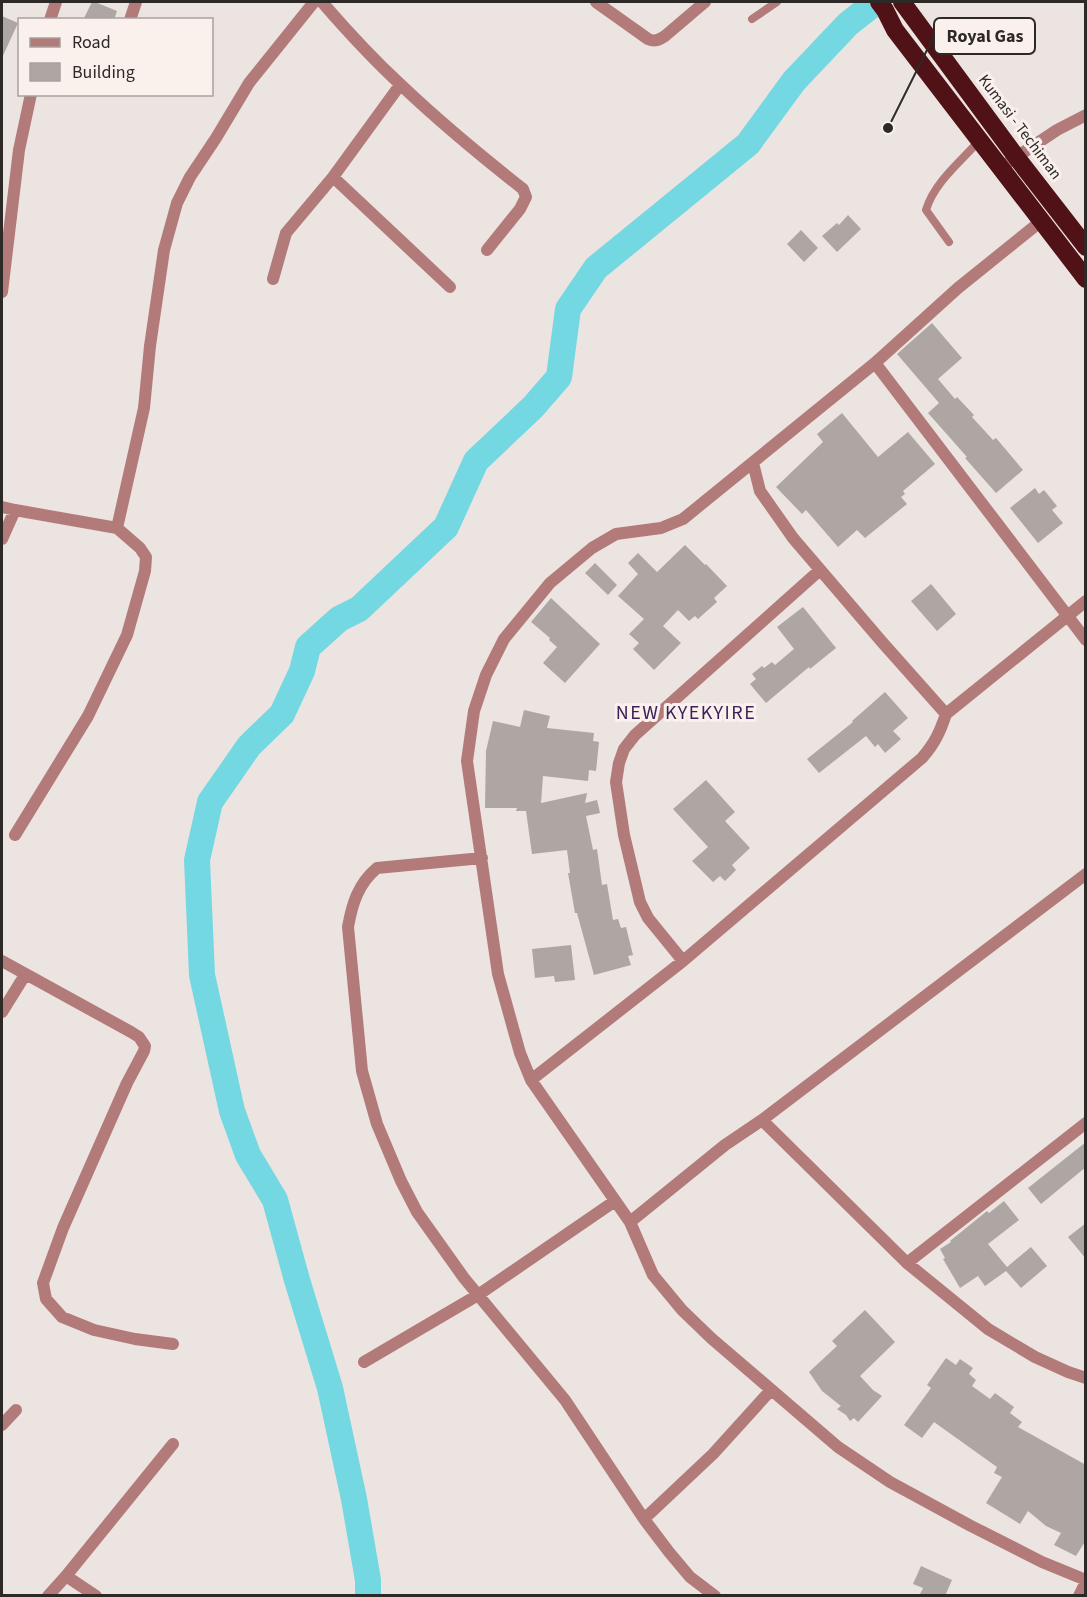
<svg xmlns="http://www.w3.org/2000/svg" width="1087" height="1597" font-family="'Source Sans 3',sans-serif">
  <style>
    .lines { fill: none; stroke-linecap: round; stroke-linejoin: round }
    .river { stroke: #74d8e2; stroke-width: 26 }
    .building { fill: #aea6a2 }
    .lane { stroke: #b27b7a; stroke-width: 8 }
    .street { stroke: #b27b7a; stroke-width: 12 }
    .highway { stroke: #501117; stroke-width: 18 }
    .labels { text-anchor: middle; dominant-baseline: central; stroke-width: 6; stroke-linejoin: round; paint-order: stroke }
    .street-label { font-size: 16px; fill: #2c2927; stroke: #faf1ed }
    .quarter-label { font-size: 20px; letter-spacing: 1.5px; fill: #3d1f58; stroke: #faf1ed }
    .leader { fill: none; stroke: #2c2927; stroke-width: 2 }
    .callout-dot { fill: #2c2927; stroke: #faf1ed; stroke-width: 2 }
    .callout { fill: #faf1ed; stroke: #2c2927; stroke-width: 2 }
    .callout-label { font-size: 18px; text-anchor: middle; font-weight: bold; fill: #2c2927 }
  </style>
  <rect width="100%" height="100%" fill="#ece4e0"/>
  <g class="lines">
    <path class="river" d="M 368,1596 L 368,1580 L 354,1499 L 330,1388 L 297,1280 L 275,1200 L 248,1155 L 232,1111 L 202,975 L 197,860 L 210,802 L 249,746 L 282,714 L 302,671 L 308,647 L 339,619 L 359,609 L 446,527 L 476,461 L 533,407 L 559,377 L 568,309 L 596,268 L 748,144 L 794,81 L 848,24 L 876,2"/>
  </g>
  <path class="building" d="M 92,2 L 95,2 L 117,11 L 114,20 L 83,20 Z
    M 2,16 L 18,23 L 2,58 Z
    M 848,215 L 861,229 L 837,252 L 822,236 L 837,223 L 839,225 Z
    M 801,230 L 818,248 L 804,262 L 787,244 Z
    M 932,323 L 962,358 L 938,379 L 955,399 L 957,397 L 974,415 L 972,417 L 993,440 L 996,438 L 1023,470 L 996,493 L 965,458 L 967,457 L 928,413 L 939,403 L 897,354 Z
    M 842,413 L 878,457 L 908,432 L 935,464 L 903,491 L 905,494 L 901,497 L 907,504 L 865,538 L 857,530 L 838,547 L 806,510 L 802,514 L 776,487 L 823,442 L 817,434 Z
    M 1035,488 L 1039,494 L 1044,490 L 1057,506 L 1052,510 L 1063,523 L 1038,543 L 1010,508 Z
    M 685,545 L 705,565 L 706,564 L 727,586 L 714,598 L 717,602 L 698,619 L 695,616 L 689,621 L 678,610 L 663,626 L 681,643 L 654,670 L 633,649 L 639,643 L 629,634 L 644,619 L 618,596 L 638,574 L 628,563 L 638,553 L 657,572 Z
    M 595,563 L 617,585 L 608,595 L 585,573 Z
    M 931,584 L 956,614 L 937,631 L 911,601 Z
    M 551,598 L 600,644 L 565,683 L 543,663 L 557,647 L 549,640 L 550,638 L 531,622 Z
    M 803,607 L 836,648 L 810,669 L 809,667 L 766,703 L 750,684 L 756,679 L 752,674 L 762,666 L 764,668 L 772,662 L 775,665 L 794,649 L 777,627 Z
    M 885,692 L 908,718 L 893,731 L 901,739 L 885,753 L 878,744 L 875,747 L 866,736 L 819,773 L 807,759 L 853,722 L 852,721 Z
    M 524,710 L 550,716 L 547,728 L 594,733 L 593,741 L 599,742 L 596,771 L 589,770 L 588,781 L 543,776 L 541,803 L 587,793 L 585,803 L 597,800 L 600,813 L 586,816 L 593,850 L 597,849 L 602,885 L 607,884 L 613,920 L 618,919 L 621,928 L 626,927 L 633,955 L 628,956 L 631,965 L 594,975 L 577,913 L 575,913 L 568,873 L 570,873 L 567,850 L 532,854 L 526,811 L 516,811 L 517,808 L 485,808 L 486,751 L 493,721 L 520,727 Z
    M 706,780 L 735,812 L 725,821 L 750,848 L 732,865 L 736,870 L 725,881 L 720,876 L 713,882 L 692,861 L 708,847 L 673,809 Z
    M 571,945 L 575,980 L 555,982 L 554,976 L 535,978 L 532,949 Z
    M 1086,1142 L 1086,1167 L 1041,1204 L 1028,1188 Z
    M 1004,1201 L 1019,1220 L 988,1244 L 1007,1267 L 1031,1247 L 1047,1266 L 1021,1288 L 1006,1271 L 985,1286 L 978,1276 L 960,1288 L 943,1259 L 945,1258 L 940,1249 L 951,1242 L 950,1241 L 987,1211 L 989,1213 Z
    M 1086,1223 L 1086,1259 L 1068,1237 Z
    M 865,1310 L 895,1342 L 860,1376 L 873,1390 L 882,1396 L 858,1422 L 854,1418 L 850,1421 L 846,1415 L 837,1409 L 841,1406 L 822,1391 L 809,1372 L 837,1346 L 832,1341 Z
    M 946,1358 L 956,1365 L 960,1359 L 973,1368 L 969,1374 L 976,1380 L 972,1386 L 990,1399 L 995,1393 L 1014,1407 L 1010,1413 L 1022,1422 L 1018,1427 L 1086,1465 L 1086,1540 L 1076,1556 L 1054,1545 L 1061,1533 L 1046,1526 L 1028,1511 L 1020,1524 L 986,1503 L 1002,1477 L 994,1473 L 997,1467 L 934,1422 L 922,1438 L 904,1425 L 931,1388 L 927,1385 Z
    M 921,1566 L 952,1580 L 945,1596 L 919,1596 L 923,1588 L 913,1584 Z"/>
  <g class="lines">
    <path class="lane" d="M 752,19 L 777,2
      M 949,242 L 926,210 C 934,183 960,162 979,141"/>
    <path class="street" d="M 322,2 C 347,31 373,59 401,85 C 440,122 481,156 523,189 L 526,197 L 520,209 L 487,250
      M 596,2 L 648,39 C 655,42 659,40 665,36 L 705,2
      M 50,20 L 56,2
      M 130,20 L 136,2
      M 1000,168 L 1057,130 L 1086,115
      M 333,177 L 450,287
      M 273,279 L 286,233 L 333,177 L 400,85
      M 2,292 L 19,150 L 31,94
      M 875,363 L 1086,640
      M 753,463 L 760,491 L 793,538 L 882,642 L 946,714
      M 2,507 L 15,510 L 117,528 L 140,548 L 146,557 L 145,571 L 127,635 L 88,716 L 15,835
      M 117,528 L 144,408 L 150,346 L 164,250 L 177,203 L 190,177 L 216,138 L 249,83 L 314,2
      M 2,539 L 15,510
      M 482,858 L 377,868 C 358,884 352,904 348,927 L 362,1071 L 377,1124 L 401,1181 L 417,1212 L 464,1278 L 565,1400 L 644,1519 L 669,1552 L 690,1577 L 715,1596
      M 1086,874 L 762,1120 L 725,1145 L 630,1222 L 653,1275 L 682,1310 L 711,1338 L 838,1447 L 890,1482 L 971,1526 L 1042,1562 L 1086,1580
      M 2,961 L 131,1032 L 139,1037 L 145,1046 L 144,1051 L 127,1083 L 63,1228 L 43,1283 L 46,1299 L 62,1317 L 94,1330 L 135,1339 L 173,1344
      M 683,961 L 648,918 L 640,902 L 624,835 L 616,782 L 619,763 L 624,749 L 635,735 L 820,570
      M 2,1012 L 25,975
      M 531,1080 L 683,961 L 922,758 C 935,743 940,732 946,714 L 1086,601
      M 762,1120 L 907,1263 L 988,1329 L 1035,1357 L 1068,1372 L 1086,1378
      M 630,1222 L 531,1080 L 520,1053 L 498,974 L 467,761 L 474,711 L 486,675 L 504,639 L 550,583 L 592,548 L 616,534 L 661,528 L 683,519 L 875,363 L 958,288 L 1040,222
      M 907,1263 L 1086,1123
      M 364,1362 L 478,1295 L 615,1201
      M 2,1425 L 16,1410
      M 644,1519 L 713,1454 L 771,1390
      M 66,1576 L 96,1596
      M 48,1596 L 66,1576 L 173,1444
      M 1079,1596 L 1086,1582"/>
    <path class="highway" d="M 879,2 L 885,10 L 895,30 L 1086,279
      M 902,2 L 1017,158 L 1086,247"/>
  </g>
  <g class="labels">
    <g class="street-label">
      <text transform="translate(1020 127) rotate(53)">Kumasi - Techiman</text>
    </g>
    <g class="quarter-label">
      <text x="686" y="713">NEW KYEKYIRE</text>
    </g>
  </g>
  <path class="leader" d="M888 128L934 36"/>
  <circle class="callout-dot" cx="888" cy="128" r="6"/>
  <rect class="callout" x="934" y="18" width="101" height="36" rx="6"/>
  <g class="callout-label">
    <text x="985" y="42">Royal Gas</text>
  </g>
  <rect width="1087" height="1597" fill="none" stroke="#2c2927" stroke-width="6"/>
  <rect x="18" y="18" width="195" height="78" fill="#faf1ed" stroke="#a8a19e" stroke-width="1.5"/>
  <rect x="30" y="38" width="30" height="9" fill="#b27b7a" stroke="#a8a19e" stroke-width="1.5"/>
  <text x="72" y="48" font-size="18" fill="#2c2927">Road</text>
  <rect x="30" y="63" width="30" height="18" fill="#aea6a2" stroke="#a8a19e" stroke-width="1.5"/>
  <text x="72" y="78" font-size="18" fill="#2c2927">Building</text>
</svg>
